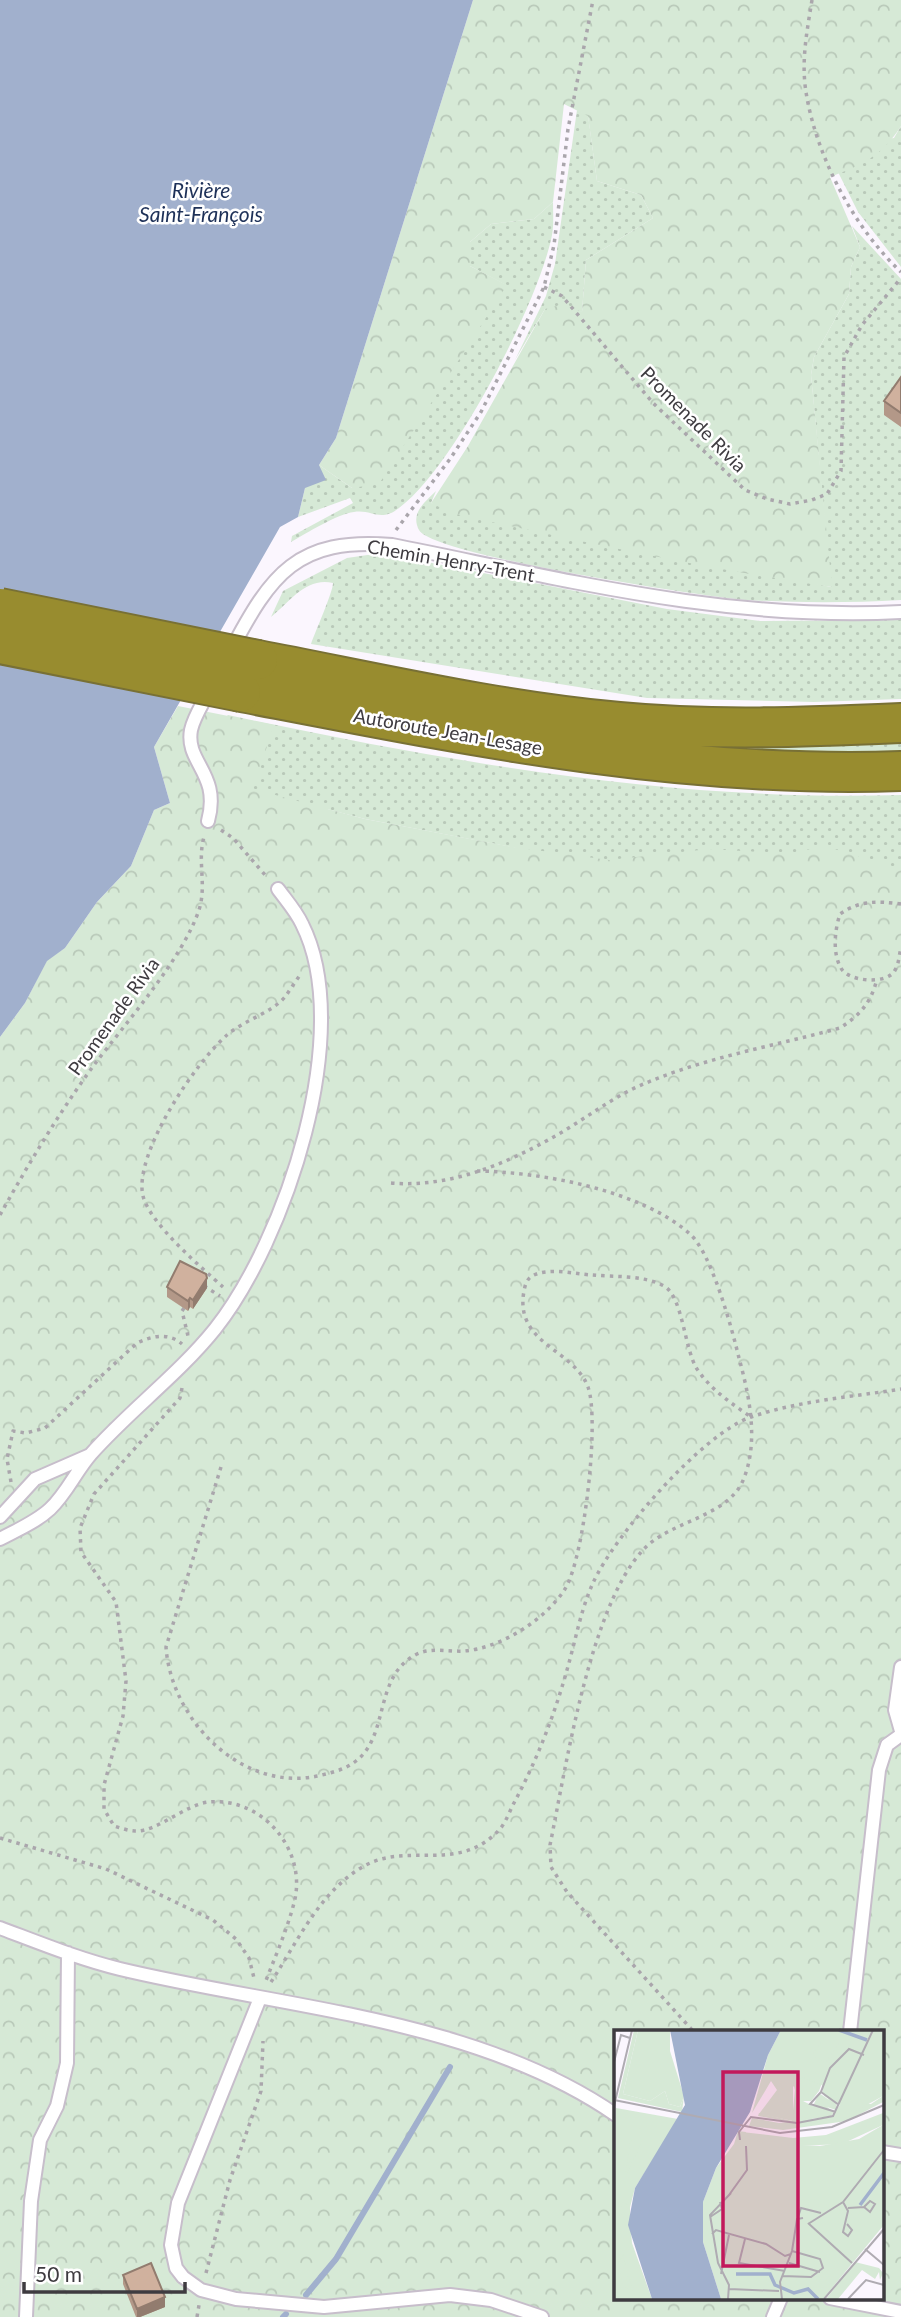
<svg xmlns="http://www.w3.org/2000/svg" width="901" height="2317" font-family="Lato,sans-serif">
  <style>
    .grass { fill: url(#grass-dots) }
    .forest { fill: url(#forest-crowns); fill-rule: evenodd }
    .water { fill: #a1b0cd }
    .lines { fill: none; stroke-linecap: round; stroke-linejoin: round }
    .stream { stroke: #a1b0cd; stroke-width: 6 }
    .lane-casing { stroke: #c7becb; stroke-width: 16 }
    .highway-casing { stroke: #787035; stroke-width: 42 }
    .path { stroke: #aaa6ac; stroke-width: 3.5; stroke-dasharray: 3.5 5; stroke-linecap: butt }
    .lane { stroke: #fff; stroke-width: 12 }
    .highway { stroke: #988c2f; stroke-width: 38 }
    .highway-bridge-casing { stroke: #787035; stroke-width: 42; stroke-linecap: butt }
    .highway-bridge { stroke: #988c2f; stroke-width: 38 }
    .wall { fill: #b39888 }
    .shaded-wall { fill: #927c6f }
    .building { fill: #d0b19e; stroke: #927c6f; stroke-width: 2 }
    .labels { text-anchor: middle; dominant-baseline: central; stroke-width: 5; stroke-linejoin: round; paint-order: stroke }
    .street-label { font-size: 19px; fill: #3e3b40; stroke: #fff }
    .water-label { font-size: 21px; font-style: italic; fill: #1e3158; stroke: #fff }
    .inset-river { fill: none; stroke: #a1b0cd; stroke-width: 3.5 }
    .inset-road { fill: none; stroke: #afabb2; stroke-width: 2 }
    .view { fill: #c2185b; fill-opacity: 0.15; stroke: #c2185b; stroke-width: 3.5 }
    .inset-edge { fill: none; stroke: #3e3b40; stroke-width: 3.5 }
  </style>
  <defs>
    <pattern id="grass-dots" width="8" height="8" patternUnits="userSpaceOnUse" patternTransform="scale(1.75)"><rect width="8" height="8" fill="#d6e9d6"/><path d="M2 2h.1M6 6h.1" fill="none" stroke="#b9c9b9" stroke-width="1.8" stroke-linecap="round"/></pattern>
    <pattern id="forest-crowns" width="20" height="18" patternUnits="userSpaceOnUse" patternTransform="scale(1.75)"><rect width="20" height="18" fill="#d6e9d6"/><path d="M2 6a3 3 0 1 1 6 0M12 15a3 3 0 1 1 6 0" fill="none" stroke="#b9c9b9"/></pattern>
  </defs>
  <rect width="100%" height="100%" fill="#fbf6fe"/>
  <path class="grass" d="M 577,110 L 588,115 L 597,181 L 641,195 L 653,218 L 586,260 L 582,312 L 545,309 L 515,360 L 546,296 L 555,264 Z
    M 901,126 L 901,267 L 858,212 L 826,148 L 894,138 Z
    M 553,202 C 553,213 554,224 552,235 C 539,302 454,467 399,508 C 380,523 372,509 354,512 C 337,514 307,533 291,542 L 292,536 L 353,503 L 350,498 L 298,517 L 305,488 L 319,465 L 352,488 L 506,285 L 470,266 L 470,242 L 491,224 L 534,219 Z
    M 852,226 L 901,279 L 901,600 C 850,603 797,603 746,600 C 705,597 432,555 419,530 C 410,513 425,502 436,491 L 431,503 L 831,587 L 811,375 L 814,357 L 849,294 L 851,267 L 860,247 Z
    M 381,553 L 667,609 L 760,621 L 901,620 L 901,699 L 814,702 L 647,698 L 311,644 C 316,630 333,592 333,583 C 306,577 291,601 271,617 L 283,591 L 347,558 Z
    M 228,715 C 449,762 674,802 901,795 L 901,896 L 652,874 L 365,819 L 327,809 L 297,867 L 214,728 Z
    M 901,739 L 901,754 L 756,754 L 757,744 Z"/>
  <path class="forest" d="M 473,0 L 901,0 L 901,126 C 882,156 862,165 830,177 L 860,247 L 851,267 L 849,294 L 814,357 L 811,375 L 832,587 C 705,569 580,541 454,514 L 431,503 L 468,446 L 545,309 L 564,304 L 582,312 L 586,260 L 653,218 L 641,195 L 597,181 L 588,116 L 564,104 L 553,202 L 534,219 L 491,224 L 470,242 L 470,266 L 507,285 L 379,484 L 352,488 L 319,465 L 336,438 Z
    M 178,706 L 274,725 L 253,789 L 365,819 L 513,847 L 609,860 L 709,849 L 796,854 L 821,845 L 901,869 L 901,2317 L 0,2317 L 0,1037 L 25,1003 L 47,960 L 65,948 L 97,902 L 131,866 L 154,810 L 170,803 L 154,747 ZM 616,2032 L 882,2032 L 882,2298 L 616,2298 Z"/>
  <path class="water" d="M 0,0 L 473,0 L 336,438 L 319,465 L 326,480 L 305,488 L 298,517 L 280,527 L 154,747 L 170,803 L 154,810 L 131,866 L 97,902 L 65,948 L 47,961 L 25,1003 L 0,1037 Z"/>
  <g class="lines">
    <path class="stream" d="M 306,2295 L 336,2259 L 450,2067
      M 283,2317 L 286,2314"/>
    <defs>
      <path id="lane" d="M 230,652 C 271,574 297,537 392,545 C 564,579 723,621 901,612
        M 208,821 C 221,773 185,763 191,730 C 194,716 204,702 210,689
        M 0,1517 L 35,1479 L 90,1455
        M 0,1539 C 17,1530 36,1522 50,1509 C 67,1493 76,1471 91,1454 C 130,1410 178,1375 215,1329 C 285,1241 356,1031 302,924 C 296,911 286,900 278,889
        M 901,1667 L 895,1710 L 901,1731
        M 0,1928 C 40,1943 79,1959 120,1969 C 282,2008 476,2018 616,2115
        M 260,1998 L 178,2203 L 171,2245 L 176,2268 L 183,2277 L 201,2290 L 236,2299 L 324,2307 L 450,2295 L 491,2300 L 542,2317
        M 850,2032 L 879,1770 L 887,1745 L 901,1735
        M 882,2152 L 901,2155
        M 830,2298 L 901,2312
        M 26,2317 L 31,2201 L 40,2140 L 57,2106 L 67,2063 L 68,1953
        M 773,2317 L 781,2298"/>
      <path id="highway" d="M 258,660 C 378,683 498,711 619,722 C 713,731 807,727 901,723
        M 241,692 C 460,734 677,779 901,771"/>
    </defs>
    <use href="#lane" class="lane-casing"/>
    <use href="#highway" class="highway-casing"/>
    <path class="path" d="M 812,0 C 807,31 801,61 806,92 C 816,156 854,228 901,272
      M 544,287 L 562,296 L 653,403 L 745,490 L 767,499 L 790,504 L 812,500 L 827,494 L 841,471 L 844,357 L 862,325 L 901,278
      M 396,530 L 450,459 L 481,412 L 544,287 L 554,245 L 568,129 L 593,0
      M 221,830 L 233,838 L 266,876
      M 901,904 C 878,901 860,900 840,914 C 835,929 832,953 841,968 C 848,982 888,985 895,970 C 899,964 899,955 901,948
      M 477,1171 C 541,1172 642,1190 691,1235 C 712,1255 732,1329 739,1358 C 749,1395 759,1440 744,1478 C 729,1518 670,1520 643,1550 C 590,1607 566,1767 550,1845 L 551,1867 L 567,1892 L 694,2032
      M 391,1183 C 450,1188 506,1164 557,1135 C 585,1119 610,1099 639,1086 C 702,1058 774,1046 840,1028 C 860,1015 871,1003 877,979
      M 0,1215 C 29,1163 59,1113 94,1065 C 125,1024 183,958 199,910 C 207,885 197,861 204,837
      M 204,1286 L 220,1296
      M 223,1287 C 202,1268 150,1224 143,1196 C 133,1154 196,1062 227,1035 C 244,1020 270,1014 285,997 C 290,990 295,982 300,975
      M 184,1308 L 182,1311 L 188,1336
      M 182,1388 L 180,1398 L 94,1494 L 80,1528 L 81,1552 L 116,1602 L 126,1681 L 123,1716 L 104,1785 L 104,1809 L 114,1826 C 121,1828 129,1831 135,1831 C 157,1832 186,1804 209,1802 C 263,1797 308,1851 294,1903 C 287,1930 275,1957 265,1983
      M 221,1467 L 166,1647 C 171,1721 244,1795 322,1775 C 334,1772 346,1769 356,1761 C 390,1735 373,1676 417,1654 C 432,1647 448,1652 464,1651 C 501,1648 545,1620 565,1589 C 584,1559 600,1420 588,1387 C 574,1349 514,1344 524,1291 C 525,1285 527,1279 532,1276 C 548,1267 575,1274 592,1275 C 614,1277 644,1275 664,1286 C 683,1297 684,1348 697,1369 C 711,1390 731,1403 751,1417
      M 11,1482 L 7,1459 L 13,1431 L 26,1433 L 45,1428 L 137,1343 C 152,1336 168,1332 182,1344
      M 0,1838 L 106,1869 L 213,1920 L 236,1939 L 249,1958 L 254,1978
      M 271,1982 C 298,1941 321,1889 366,1865 C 410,1842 459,1874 500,1829 C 506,1822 510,1810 515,1801 C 539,1756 557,1708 570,1659 C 577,1633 582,1607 593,1583 C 614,1536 702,1434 751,1417 C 798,1401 851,1397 901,1389
      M 206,2273 L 230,2180 L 261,2091 L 263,2041
      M 197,2317 L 199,2305"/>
    <use href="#lane" class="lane"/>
    <use href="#highway" class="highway"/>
    <defs>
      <path id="highway-bridge" d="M 0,608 L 258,660
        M 0,644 L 241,692"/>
    </defs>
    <use href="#highway-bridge" class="highway-bridge-casing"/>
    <use href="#highway-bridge" class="highway-bridge"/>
  </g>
  <path class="wall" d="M 901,377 L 901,427 L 884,415 L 884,401 Z
    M 167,1287 L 207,1288 L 193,1309 L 190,1307 L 188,1311 L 167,1297 Z
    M 123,2275 L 165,2307 L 140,2317 L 136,2317 L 123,2284 Z"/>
  <path class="shaded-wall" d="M 207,1278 L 207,1288 L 193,1309 L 193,1300 Z
    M 190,1298 L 190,1307 L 188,1311 L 188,1301 Z
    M 165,2297 L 165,2307 L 140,2317 L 137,2317 L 137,2309 Z"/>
  <path class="building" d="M 901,377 L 901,413 L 884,401 Z
    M 180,1261 L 206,1274 L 207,1278 L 193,1300 L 190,1298 L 188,1301 L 167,1287 Z
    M 151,2263 L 165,2297 L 137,2309 L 123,2275 Z"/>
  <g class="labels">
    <g class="street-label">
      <text transform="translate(694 419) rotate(45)">Promenade Rivia</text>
      <text transform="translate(451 560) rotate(10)">Chemin Henry-Trent</text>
      <text transform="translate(448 731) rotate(10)">Autoroute Jean-Lesage</text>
      <text transform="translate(113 1016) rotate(-54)">Promenade Rivia</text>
    </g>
    <g class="water-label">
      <text x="201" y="189">Rivière<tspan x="201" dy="24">Saint-François</tspan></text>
    </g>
  </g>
  <g transform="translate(614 2030)">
    <rect width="270" height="270" fill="#fbf6fe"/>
    <path d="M 20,0 L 24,0 L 9,64 L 36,71 L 51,61 L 55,74 L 66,77 L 70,66 L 68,82 L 4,68 ZM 177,0 L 196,0 L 177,30 L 184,20 L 214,37 L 205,61 L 197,71 L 189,71 L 199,76 L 205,63 L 215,70 L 208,62 L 211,57 L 223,69 L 222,80 L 213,77 L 220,82 L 217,86 L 178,92 L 144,86 L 145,83 L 178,91 L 181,60 L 173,29 L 165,25 ZM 269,66 L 269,72 L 233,91 L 169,100 L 135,96 L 138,88 L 165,93 L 217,87 L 228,72 L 257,74 ZM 2,78 L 64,89 L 21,158 L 15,181 L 18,213 L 38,269 L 0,269 ZM 269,83 L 269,95 L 228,114 L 160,117 L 137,110 L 132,114 L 128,102 L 179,108 L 212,105 Z" fill="#d6e9d6"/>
    <path d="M 24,0 L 56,0 L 56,21 L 70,66 L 66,77 L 55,74 L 51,61 L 36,71 L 9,64 ZM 167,0 L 269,0 L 269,66 L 240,82 L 210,66 L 208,55 L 188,47 L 179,57 L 179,91 L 145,84 L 163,60 L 157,51 L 138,83 L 154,25 ZM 269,95 L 269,196 L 209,269 L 107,269 L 89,212 L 89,172 L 102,138 L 120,114 L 124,101 L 132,102 L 131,108 L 152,113 L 206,116 L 245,109 ZM 27,96 L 31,96 L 30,108 L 11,147 L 16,113 ZM 9,172 L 16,176 L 16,209 L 10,192 L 0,206 ZM 10,224 L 12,241 L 22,269 L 8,253 L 4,233 ZM 241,232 L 265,238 L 269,243 L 266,250 L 265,242 L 261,249 L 248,240 L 224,269 L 212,269 Z" fill="#d6e9d6"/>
    <path d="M 213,4 L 226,12 L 211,33 L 198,25 Z" fill="#d6e9d6"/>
    <path d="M 56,0 L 167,0 L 154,25 L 136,82 L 102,138 L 89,172 L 89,212 L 107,269 L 38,269 L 14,195 L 21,158 L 71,75 Z" fill="#a1b0cd"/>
    <path class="inset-river" d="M 225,0 L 253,10M 246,175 L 270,143M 122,244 L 156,244 L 161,255 L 180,263 L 194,259 L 204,269"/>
    <path class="inset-road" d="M 0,32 L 7,5 L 16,8M 207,62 L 196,74 L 222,82M 0,70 L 166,103 L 218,97 L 270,75M 225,75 L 207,62 L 216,38 L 235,19 L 250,25M 0,76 L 18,0M 126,110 L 125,102 L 137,87 L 183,93 L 219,86 L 259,0M 115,165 L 133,140 L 132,116M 229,172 L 234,181 L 229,202 L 234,206 L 238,200 L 233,194M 234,178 L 250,177 L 256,182 L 261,174 L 256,171 L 250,177M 96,187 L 108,179 L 106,172M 184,187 L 187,178 L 207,183M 194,193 L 238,233M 194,194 L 229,172 L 270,120M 98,204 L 102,200 L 152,214 L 171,226 L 177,224M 131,209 L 125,233 L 171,241M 251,219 L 270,235M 175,233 L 206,242M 107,244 L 115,205M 168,246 L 197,247 L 209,238 L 206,229 L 178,221M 115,259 L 165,261M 114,269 L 115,255 L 104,233 L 96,185 L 117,163M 168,269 L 166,252 L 178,221 L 183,189 L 189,188M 210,269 L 270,199M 234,269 L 252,250 L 270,255"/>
    <path class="view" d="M 109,42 L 184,42 L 184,236 L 109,236 Z"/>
    <rect width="270" height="270" class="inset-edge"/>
  </g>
  <path d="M24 2282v10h161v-10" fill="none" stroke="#3e3b40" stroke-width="3.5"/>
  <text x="35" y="2282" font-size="21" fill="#3e3b40" stroke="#ffffff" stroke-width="5" paint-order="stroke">50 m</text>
</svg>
